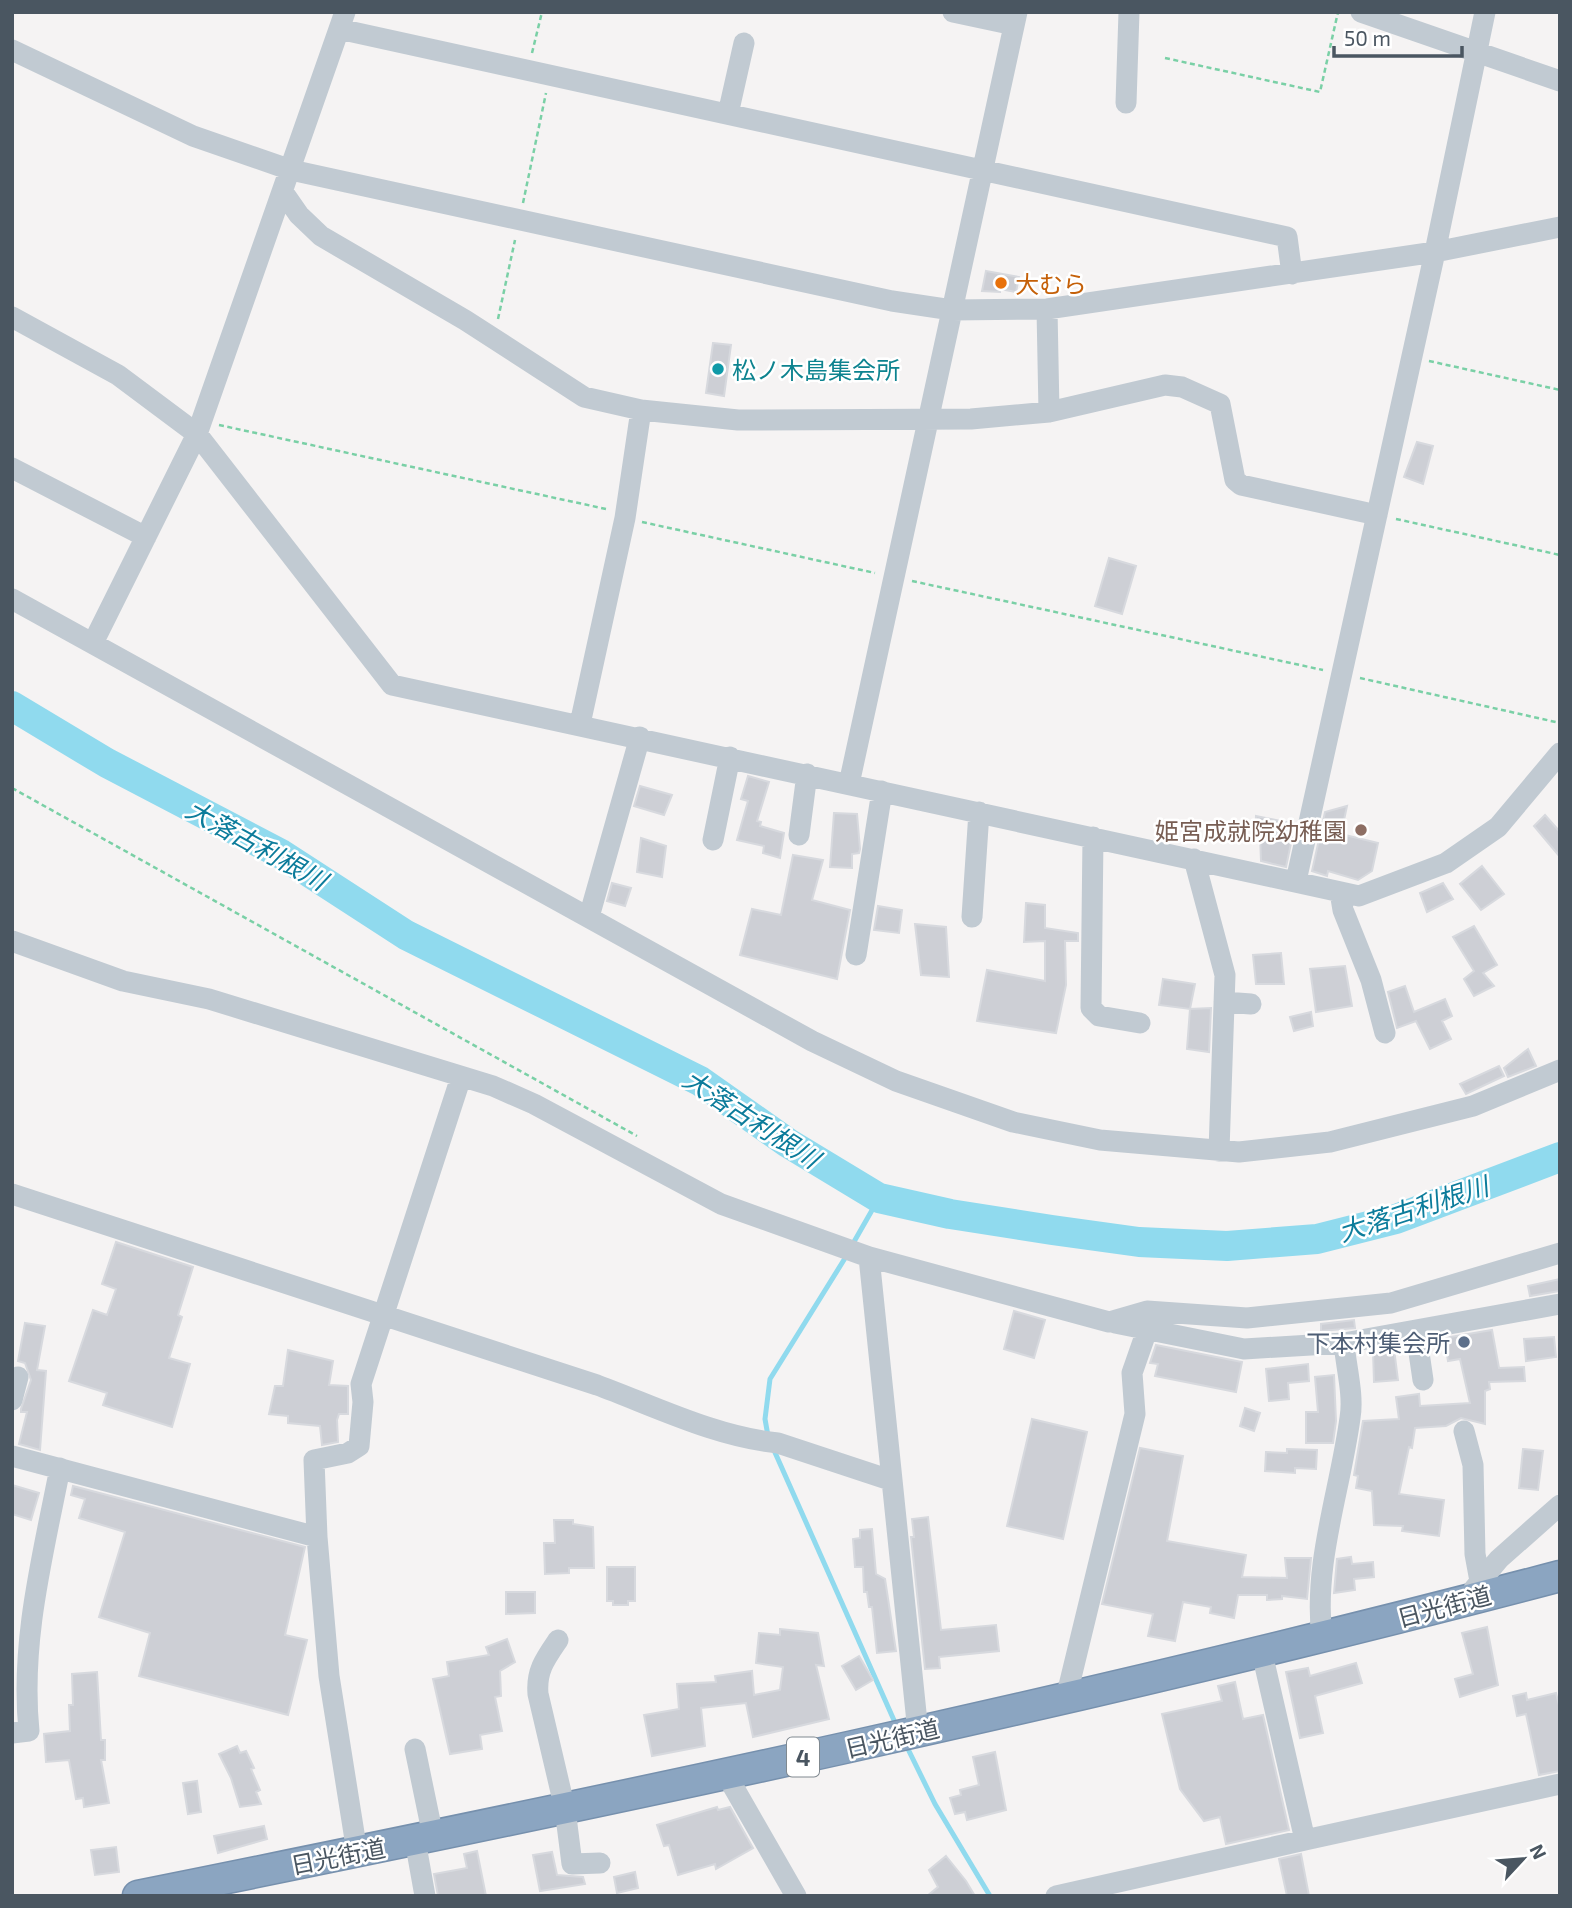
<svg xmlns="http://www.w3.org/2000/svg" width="1572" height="1908" font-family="'Exo 2','Noto Sans JP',sans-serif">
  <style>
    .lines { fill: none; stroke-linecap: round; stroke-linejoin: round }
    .stream { stroke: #90daee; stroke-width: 5 }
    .river { stroke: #90daee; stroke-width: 30 }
    .building { fill: #cdcfd5; stroke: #d7d9de; stroke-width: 2 }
    .highway-casing { stroke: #7690ad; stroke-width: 33 }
    .path { stroke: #7ad0a6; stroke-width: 2.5; stroke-dasharray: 5 3.5; stroke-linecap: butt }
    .minor { stroke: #c1cad2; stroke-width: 21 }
    .highway { stroke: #8ba5c1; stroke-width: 30 }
    .food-dot { fill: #e8710a; stroke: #fff; stroke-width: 2.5 }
    .culture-dot { fill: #0f9aa8; stroke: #fff; stroke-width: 2.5 }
    .education-dot { fill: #8d6e63; stroke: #fff; stroke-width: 2.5 }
    .service-dot { fill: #5c6f8a; stroke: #fff; stroke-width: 2.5 }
    .labels { text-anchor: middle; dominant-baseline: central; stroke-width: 5; stroke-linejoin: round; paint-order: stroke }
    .shield { fill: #fff; stroke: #808990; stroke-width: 2 }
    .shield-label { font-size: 23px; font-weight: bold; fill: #4a5661 }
    .food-label { font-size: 24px; fill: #c56008; stroke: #fff; text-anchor: start }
    .culture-label { font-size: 24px; fill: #0d838f; stroke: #fff; text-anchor: start }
    .education-label { font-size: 24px; fill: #785e54; stroke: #fff; text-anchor: end }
    .service-label { font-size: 24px; fill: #4e5e75; stroke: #fff; text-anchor: end }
    .street-label { font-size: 24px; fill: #4a5661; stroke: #fff }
    .water-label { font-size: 26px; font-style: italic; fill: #0c7c9b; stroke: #fff }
  </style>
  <rect width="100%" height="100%" fill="#f5f3f3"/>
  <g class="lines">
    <path class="stream" d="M 851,1247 L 879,1198
      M 768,1436 L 765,1419 L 770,1379 L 847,1255
      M 773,1448 L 897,1727
      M 906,1745 L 935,1804 L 990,1896"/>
    <path class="river" d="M 12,706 L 107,763 L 281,854 L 406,935 L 700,1081 L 788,1143 L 879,1198 L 950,1214 L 1052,1230 L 1139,1242 L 1227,1246 L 1317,1239 L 1396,1219 L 1560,1157"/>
  </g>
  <path class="building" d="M 986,271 L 1019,277 L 1016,292 L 1000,289 L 1000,292 L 982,291 Z
    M 713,343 L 731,345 L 724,396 L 706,393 Z
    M 1417,442 L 1433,446 L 1423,484 L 1404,477 Z
    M 1109,558 L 1136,566 L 1122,614 L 1095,606 Z
    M 748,776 L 769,782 L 757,821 L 761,822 L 760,826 L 784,833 L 780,858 L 763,853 L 764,846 L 737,840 L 748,801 L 741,799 Z
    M 640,786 L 672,795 L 664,815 L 634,806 Z
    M 1347,806 L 1341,834 L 1378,843 L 1372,871 L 1358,880 L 1328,871 L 1327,876 L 1312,871 L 1325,812 Z
    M 834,813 L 857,814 L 860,849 L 859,853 L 852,854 L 852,868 L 830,867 Z
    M 1545,815 L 1560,832 L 1560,857 L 1534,826 Z
    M 1256,816 L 1295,824 L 1286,867 L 1261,861 L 1260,835 L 1255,835 Z
    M 641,838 L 666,846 L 662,877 L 637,872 Z
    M 793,855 L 823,860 L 812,900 L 850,910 L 837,979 L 740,955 L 752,909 L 781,915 Z
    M 1482,866 L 1504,894 L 1481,910 L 1460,884 Z
    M 612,883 L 631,888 L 625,906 L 607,901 Z
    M 1443,883 L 1453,899 L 1427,912 L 1420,893 Z
    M 1026,903 L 1045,905 L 1045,928 L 1078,933 L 1078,941 L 1065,941 L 1066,985 L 1056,1033 L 977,1021 L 987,970 L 1045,981 L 1045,941 L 1024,942 Z
    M 878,906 L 902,910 L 899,933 L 874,930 Z
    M 915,924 L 946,927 L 949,977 L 921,975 Z
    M 1474,926 L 1497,965 L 1483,973 L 1494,986 L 1474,996 L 1464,979 L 1474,971 L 1453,937 Z
    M 1281,953 L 1284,984 L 1256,984 L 1253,955 Z
    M 1345,966 L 1352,1006 L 1316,1012 L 1310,969 Z
    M 1163,979 L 1195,984 L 1190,1009 L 1159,1005 Z
    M 1405,986 L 1414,1012 L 1445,999 L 1452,1016 L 1442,1021 L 1451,1039 L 1430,1049 L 1416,1021 L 1397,1028 L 1388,992 Z
    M 1211,1008 L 1209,1052 L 1187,1049 L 1190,1009 Z
    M 1311,1012 L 1313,1026 L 1294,1031 L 1290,1017 Z
    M 1528,1049 L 1536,1066 L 1508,1077 L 1504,1068 Z
    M 1499,1066 L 1504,1076 L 1466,1094 L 1460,1084 Z
    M 116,1242 L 193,1267 L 178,1315 L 182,1317 L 169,1358 L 190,1364 L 172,1427 L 103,1405 L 107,1393 L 69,1381 L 93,1310 L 107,1315 L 116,1289 L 102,1284 Z
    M 1560,1279 L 1560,1291 L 1530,1296 L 1528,1286 Z
    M 1014,1311 L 1045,1320 L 1034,1358 L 1004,1349 Z
    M 1354,1320 L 1355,1328 L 1321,1331 L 1321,1324 Z
    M 25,1323 L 45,1326 L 37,1370 L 46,1371 L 40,1450 L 19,1444 L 27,1412 L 21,1412 L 21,1409 L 31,1380 L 25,1363 L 18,1361 Z
    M 1492,1330 L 1499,1368 L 1524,1367 L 1525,1381 L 1489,1382 L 1490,1389 L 1485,1391 L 1485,1424 L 1461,1418 L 1446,1426 L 1415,1428 L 1412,1448 L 1409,1447 L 1399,1494 L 1444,1500 L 1439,1536 L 1402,1531 L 1403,1526 L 1374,1525 L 1372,1491 L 1356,1488 L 1358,1476 L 1354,1475 L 1363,1421 L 1399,1419 L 1396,1397 L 1419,1394 L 1420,1406 L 1470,1403 L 1460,1359 L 1448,1361 L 1444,1338 Z
    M 1554,1337 L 1556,1357 L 1526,1361 L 1524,1339 Z
    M 1156,1345 L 1242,1362 L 1236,1392 L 1155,1376 L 1158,1364 L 1150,1363 Z
    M 1394,1349 L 1398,1380 L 1374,1382 L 1373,1351 Z
    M 288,1350 L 333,1361 L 329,1385 L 348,1386 L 348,1414 L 339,1414 L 337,1420 L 338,1442 L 322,1445 L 320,1426 L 288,1423 L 288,1416 L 269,1414 L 275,1386 L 283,1386 Z
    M 1308,1364 L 1309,1381 L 1288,1383 L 1289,1399 L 1269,1401 L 1266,1369 Z
    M 1334,1375 L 1336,1421 L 1333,1443 L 1306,1443 L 1306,1412 L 1318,1412 L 1315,1377 Z
    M 1245,1408 L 1260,1413 L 1254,1431 L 1240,1426 Z
    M 1032,1419 L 1087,1432 L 1063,1539 L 1007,1526 Z
    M 1140,1448 L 1183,1456 L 1167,1541 L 1246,1555 L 1242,1577 L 1287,1578 L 1285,1558 L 1311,1558 L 1307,1599 L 1282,1596 L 1282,1599 L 1267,1600 L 1267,1595 L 1238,1595 L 1234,1618 L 1210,1613 L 1211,1607 L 1183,1602 L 1175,1641 L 1148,1636 L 1153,1614 L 1102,1604 Z
    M 1287,1449 L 1317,1450 L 1316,1469 L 1295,1468 L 1295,1473 L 1265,1471 L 1266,1452 L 1287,1453 Z
    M 1523,1449 L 1543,1451 L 1538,1490 L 1519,1488 Z
    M 12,1485 L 39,1493 L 31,1520 L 12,1514 Z
    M 73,1486 L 305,1547 L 285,1635 L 307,1640 L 288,1715 L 139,1676 L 150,1633 L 99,1617 L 125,1532 L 79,1518 L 85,1499 L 71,1495 Z
    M 928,1517 L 941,1630 L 996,1625 L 999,1651 L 939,1657 L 940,1668 L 925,1669 L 911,1537 L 914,1537 L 912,1519 Z
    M 554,1520 L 573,1520 L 573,1524 L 593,1527 L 594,1568 L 569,1568 L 569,1573 L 545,1574 L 544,1543 L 555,1543 Z
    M 872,1529 L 876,1574 L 885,1579 L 896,1651 L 877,1653 L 872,1607 L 869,1607 L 867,1592 L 864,1592 L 863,1567 L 855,1567 L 853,1539 L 860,1538 L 860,1530 Z
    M 1351,1557 L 1352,1564 L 1373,1562 L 1374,1577 L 1354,1579 L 1355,1590 L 1334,1593 L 1337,1559 Z
    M 607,1567 L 635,1567 L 635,1601 L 628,1601 L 628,1605 L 613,1605 L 613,1601 L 607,1601 Z
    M 506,1592 L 535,1592 L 535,1613 L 506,1614 Z
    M 1487,1627 L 1498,1685 L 1460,1697 L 1455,1679 L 1473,1674 L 1462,1633 Z
    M 780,1629 L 818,1633 L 824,1666 L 816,1665 L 829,1719 L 753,1737 L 746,1703 L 701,1708 L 705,1746 L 652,1756 L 644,1715 L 679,1709 L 677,1684 L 716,1682 L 715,1676 L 752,1671 L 754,1695 L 780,1690 L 783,1667 L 756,1663 L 759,1633 L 780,1635 Z
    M 507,1639 L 515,1662 L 500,1671 L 501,1696 L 495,1697 L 502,1731 L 480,1735 L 482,1749 L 450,1754 L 433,1679 L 449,1676 L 447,1662 L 489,1655 L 486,1647 Z
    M 859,1656 L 873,1680 L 856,1690 L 842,1666 Z
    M 1356,1663 L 1362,1683 L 1315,1696 L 1323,1733 L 1300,1738 L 1286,1672 L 1308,1668 L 1310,1676 Z
    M 97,1672 L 101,1740 L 105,1740 L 105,1760 L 101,1760 L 109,1803 L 84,1807 L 83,1798 L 76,1799 L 69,1760 L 46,1762 L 44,1734 L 70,1731 L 69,1705 L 73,1705 L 72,1674 Z
    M 1235,1682 L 1243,1719 L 1263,1715 L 1289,1830 L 1226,1844 L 1220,1817 L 1204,1821 L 1180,1789 L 1162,1714 L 1222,1701 L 1218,1686 Z
    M 1526,1693 L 1527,1700 L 1556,1693 L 1560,1709 L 1560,1771 L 1539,1775 L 1526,1714 L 1517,1716 L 1513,1696 Z
    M 237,1746 L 240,1753 L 246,1751 L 254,1768 L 251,1769 L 260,1790 L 256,1792 L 261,1804 L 240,1807 L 231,1778 L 219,1754 Z
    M 995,1752 L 1006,1810 L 967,1820 L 965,1812 L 955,1814 L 950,1798 L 961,1795 L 960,1790 L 979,1785 L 973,1757 Z
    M 197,1781 L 201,1812 L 188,1814 L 183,1783 Z
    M 717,1807 L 718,1810 L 730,1807 L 753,1848 L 716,1869 L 715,1864 L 678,1875 L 669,1845 L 664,1846 L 657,1825 Z
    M 264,1826 L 267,1839 L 218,1853 L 214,1836 Z
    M 116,1847 L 119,1872 L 95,1875 L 91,1850 Z
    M 477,1851 L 486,1896 L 438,1896 L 434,1874 L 467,1868 L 464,1854 Z
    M 552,1852 L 557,1875 L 583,1877 L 585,1884 L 540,1891 L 533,1855 Z
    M 1301,1854 L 1309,1896 L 1287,1896 L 1279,1859 Z
    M 946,1856 L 966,1881 L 975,1896 L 927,1896 L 938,1887 L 929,1870 Z
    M 635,1872 L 638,1888 L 617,1893 L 614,1877 Z"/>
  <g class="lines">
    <defs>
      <path id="highway" d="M 138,1896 C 614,1800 1090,1700 1560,1576"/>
    </defs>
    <use href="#highway" class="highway-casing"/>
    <path class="path" d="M 532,53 L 542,12
      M 1165,58 L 1320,92 L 1338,12
      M 523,203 L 546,93
      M 498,319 L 515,240
      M 1429,361 L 1560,390
      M 219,425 L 606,509
      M 1396,519 L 1560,555
      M 642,522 L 875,573
      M 912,581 L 1323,670
      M 1360,678 L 1560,723
      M 12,788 L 637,1136"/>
    <path class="minor" d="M 953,12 L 1014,25
      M 1361,12 L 1560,81
      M 339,29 L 1287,237 L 1292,274
      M 12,50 L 193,136 L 291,170 L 892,301 L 952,310 L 1047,309 L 1435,252 L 1560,227
      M 1126,103 L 1129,12
      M 728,114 L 744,43
      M 283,192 L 299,215 L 321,236 L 465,320 L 584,397 L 641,410 L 738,420 L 971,419 L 1049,412 L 1165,385 L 1182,387 L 1220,404 L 1235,480 L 1241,485 L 1377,515
      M 1047,309 L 1049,412
      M 12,317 L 118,375 L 197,434 L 392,685 L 1359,896 L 1446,863 L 1498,827 L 1560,753
      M 12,468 L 146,537
      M 12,599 L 812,1041 L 896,1081 L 1013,1122 L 1100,1140 L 1239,1152 L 1330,1142 L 1473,1106 L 1560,1070
      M 93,643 L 197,434 L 345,12
      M 580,724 L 625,518 L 641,410
      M 849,784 L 1017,12
      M 799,835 L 807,774
      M 1093,837 L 1091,1008 L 1099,1016 L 1140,1023
      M 713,840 L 730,757
      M 1194,859 L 1225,975 L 1219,1151
      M 1296,881 L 1435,252 L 1485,12
      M 1340,892 L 1343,910 L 1371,980 L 1385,1033
      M 589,917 L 640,737
      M 972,917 L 979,812
      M 12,941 L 123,981 L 209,999 L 493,1086 L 534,1104 L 721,1204 L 869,1257 L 1109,1322 L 1147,1311 L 1247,1318 L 1391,1303 L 1560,1253
      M 856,955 L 882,791
      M 1224,1002 L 1251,1004
      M 12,1194 L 597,1385 C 654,1406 716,1437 778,1443 L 890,1480
      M 869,1257 L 918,1732
      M 1115,1323 L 1244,1349 L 1344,1343 L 1560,1304
      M 1416,1332 L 1423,1380
      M 12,1400 L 18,1377
      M 1464,1431 L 1473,1465 L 1475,1554 L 1480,1581
      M 12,1456 L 317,1537 L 329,1676 L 357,1852
      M 317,1537 L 314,1460 L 348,1453 L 359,1446 L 363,1402 L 361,1384 L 461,1077
      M 1474,1589 L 1499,1559 L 1560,1505
      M 1322,1638 C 1313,1563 1340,1492 1350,1418 C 1354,1395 1346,1367 1344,1343
      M 558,1640 C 545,1659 536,1671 538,1694 L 565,1809 L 572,1864 L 600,1863
      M 1262,1653 L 1305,1840 L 1560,1784
      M 1066,1698 L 1135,1414 L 1132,1373 L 1147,1330
      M 12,1733 L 29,1731 C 20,1642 43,1555 60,1468
      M 415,1749 L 433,1836
      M 726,1774 L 796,1896
      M 415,1840 L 425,1896
      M 1056,1896 L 1305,1840"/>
    <use href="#highway" class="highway"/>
  </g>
  <circle class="food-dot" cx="1001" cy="283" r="7"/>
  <circle class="culture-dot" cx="718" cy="369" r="7"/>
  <circle class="education-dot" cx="1361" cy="830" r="7"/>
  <circle class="service-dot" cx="1464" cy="1342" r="7"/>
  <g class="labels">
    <rect class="shield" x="787" y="1737.5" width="32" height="39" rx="5"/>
    <g class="shield-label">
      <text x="803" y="1757">4</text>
    </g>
    <g class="food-label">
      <text x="1015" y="283">大むら</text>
    </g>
    <g class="culture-label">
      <text x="732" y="369">松ノ木島集会所</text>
    </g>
    <g class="education-label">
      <text x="1347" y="830">姫宮成就院幼稚園</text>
    </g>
    <g class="service-label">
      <text x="1450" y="1342">下本村集会所</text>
    </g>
    <g class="street-label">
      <text transform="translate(1444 1606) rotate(-15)">日光街道</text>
      <text transform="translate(892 1738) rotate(-13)">日光街道</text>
      <text transform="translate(338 1856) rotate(-11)">日光街道</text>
    </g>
    <g class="water-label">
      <text transform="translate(257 844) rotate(29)">大落古利根川</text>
      <text transform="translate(752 1118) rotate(33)">大落古利根川</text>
      <text transform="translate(1413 1208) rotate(-18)">大落古利根川</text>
    </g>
  </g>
  <rect width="1572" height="1908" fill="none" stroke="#4a5661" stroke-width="28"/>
  <g transform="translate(1523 1859) rotate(64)" stroke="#ffffff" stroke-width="5" paint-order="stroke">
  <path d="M0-5L12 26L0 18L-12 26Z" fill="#4a5661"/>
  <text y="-10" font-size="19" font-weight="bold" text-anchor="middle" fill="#4a5661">N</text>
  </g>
  <path d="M1334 46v10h128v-10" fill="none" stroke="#4a5661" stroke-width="3.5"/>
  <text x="1344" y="46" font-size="21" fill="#4a5661" stroke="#ffffff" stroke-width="5" paint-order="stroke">50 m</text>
</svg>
